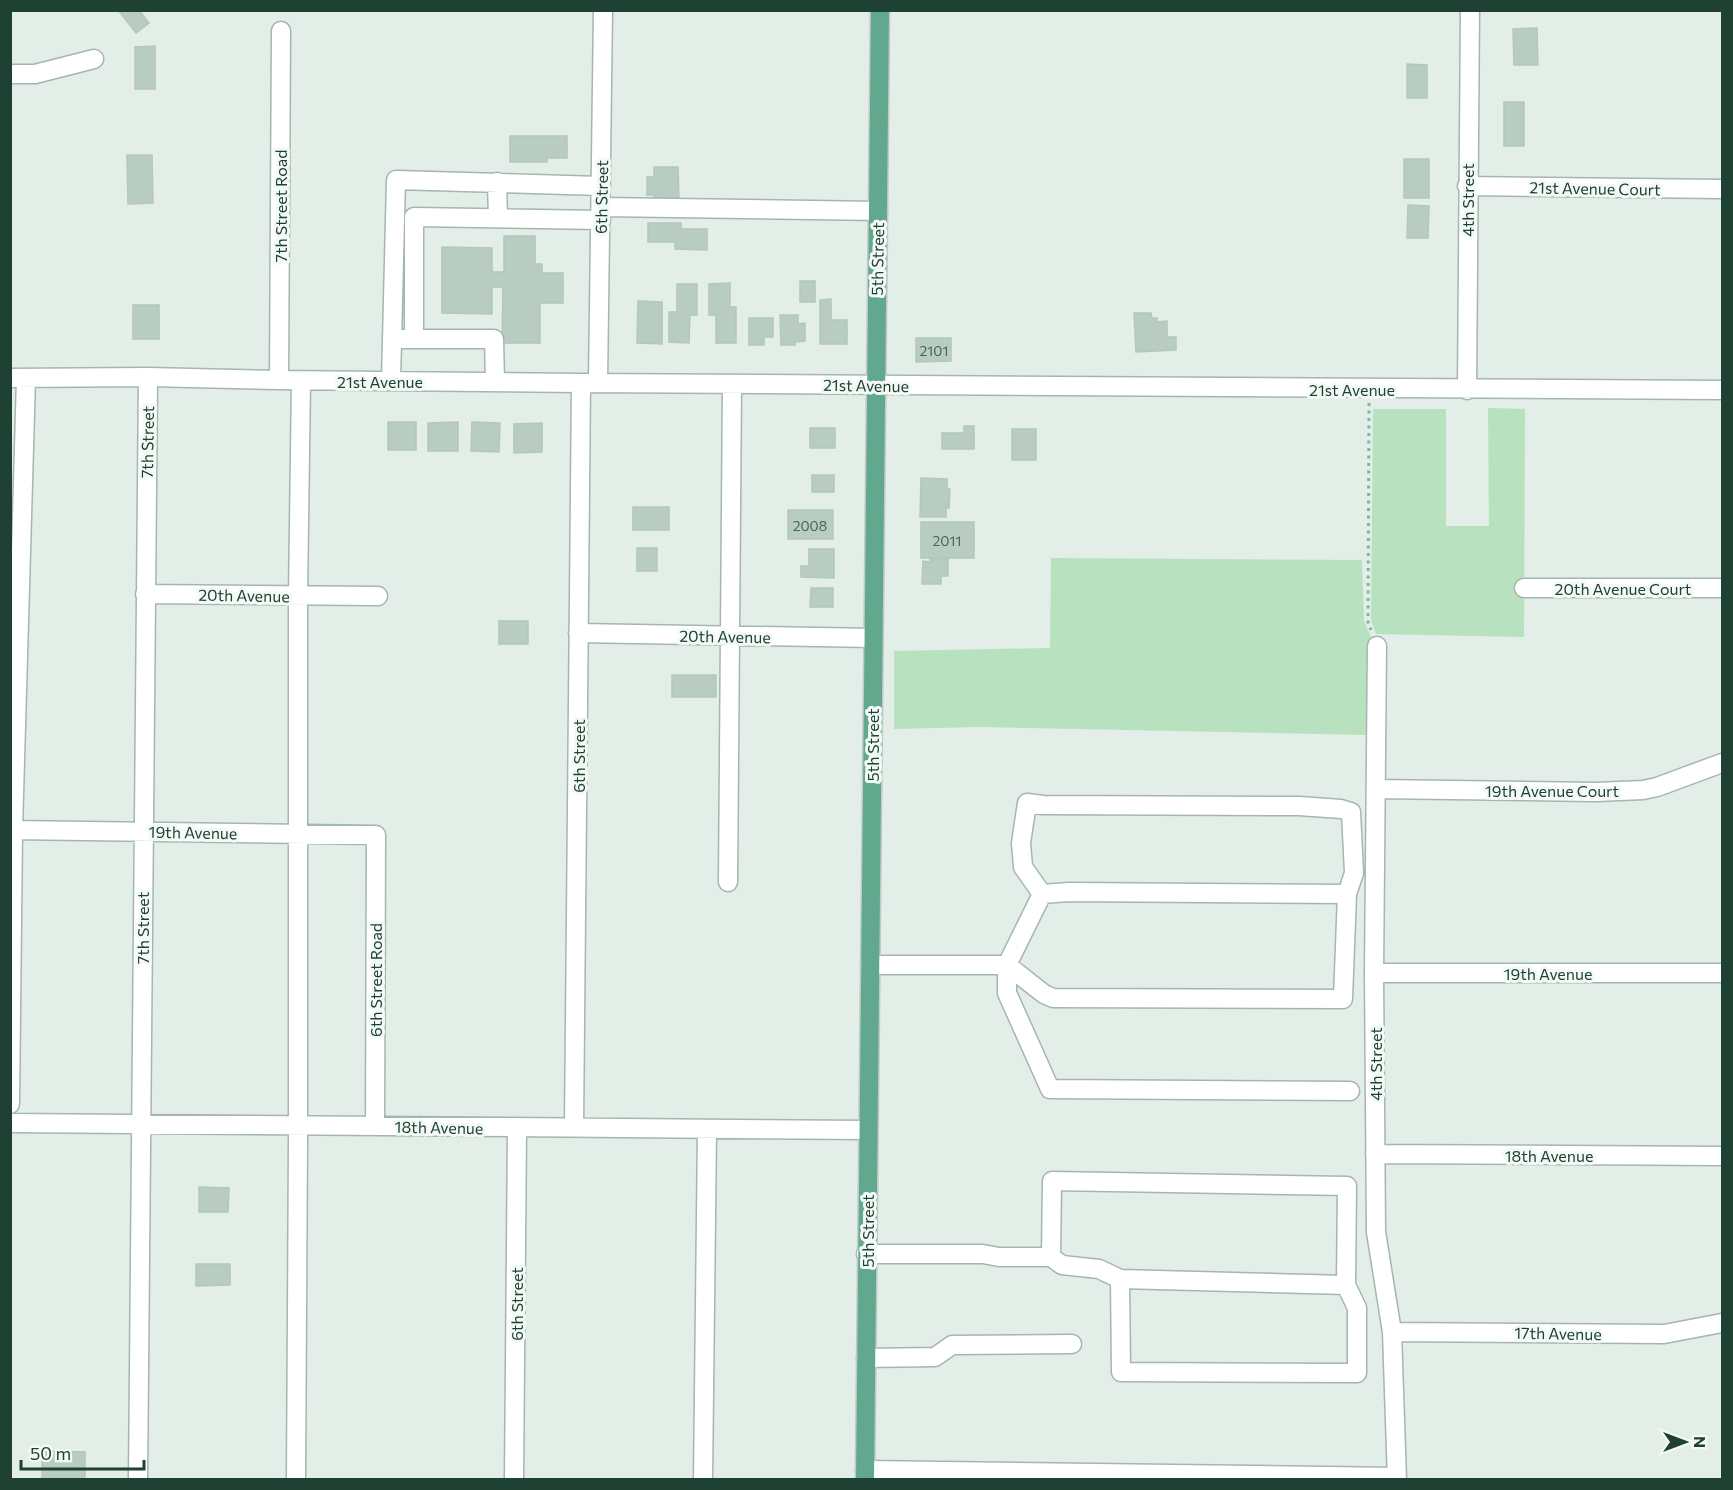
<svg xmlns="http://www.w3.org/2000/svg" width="1733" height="1490" font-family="Commissioner,sans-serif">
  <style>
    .green { fill: #b8e1bf }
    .building { fill: #b9ccc2; stroke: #b3c8bd; stroke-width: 1.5 }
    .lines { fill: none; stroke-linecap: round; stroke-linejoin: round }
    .minor-casing { stroke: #a4b7ae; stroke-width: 21 }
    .major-casing { stroke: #c0cac6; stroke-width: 21 }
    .path { stroke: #7eb59e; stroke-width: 3; stroke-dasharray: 3 4.5; stroke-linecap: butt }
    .minor { stroke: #fff; stroke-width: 18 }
    .major { stroke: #61a88f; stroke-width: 18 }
    .labels { text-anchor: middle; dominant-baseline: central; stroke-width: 6; stroke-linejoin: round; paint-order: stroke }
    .number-label { font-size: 14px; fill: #466458 }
    .street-label { font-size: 16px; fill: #1f4134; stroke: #f3faf5 }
  </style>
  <rect width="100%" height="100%" fill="#e2eee7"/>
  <path class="green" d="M 1488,408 L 1525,409 L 1524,637 L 1376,634 L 1371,620 L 1373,409 L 1446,409 L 1446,526 L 1489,526 Z
    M 1051,558 L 1362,560 L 1364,621 L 1371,637 L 1368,735 L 979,727 L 894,729 L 894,651 L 1050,648 Z"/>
  <path class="building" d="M 118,10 L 139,10 L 149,23 L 136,33 Z
    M 1537,28 L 1538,65 L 1514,65 L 1513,29 Z
    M 155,46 L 155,89 L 135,89 L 135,47 Z
    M 1407,64 L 1427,65 L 1427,98 L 1407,98 Z
    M 1504,102 L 1524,102 L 1524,146 L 1504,146 Z
    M 510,136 L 567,136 L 567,158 L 547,158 L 547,162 L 510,162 Z
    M 127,155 L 152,155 L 153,203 L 128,204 Z
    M 1404,159 L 1429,159 L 1429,198 L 1404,198 Z
    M 654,167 L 678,167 L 679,198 L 654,199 L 654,195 L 647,195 L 647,177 L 654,177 Z
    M 1408,205 L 1429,206 L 1428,238 L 1407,238 Z
    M 648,223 L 681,223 L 681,229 L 707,229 L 707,250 L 675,249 L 675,242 L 648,242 Z
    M 504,236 L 535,236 L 535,264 L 542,264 L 542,273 L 563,273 L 563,303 L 540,303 L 540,343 L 502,343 L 503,287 L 492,287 L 492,314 L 442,313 L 442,247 L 492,248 L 492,272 L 504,272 Z
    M 800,281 L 815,281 L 815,302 L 800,302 Z
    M 730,283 L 730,307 L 736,307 L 736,343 L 716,343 L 716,315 L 709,315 L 709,284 Z
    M 677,284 L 697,284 L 697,315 L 690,315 L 689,343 L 669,342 L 669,312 L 677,312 Z
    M 831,299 L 831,320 L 847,320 L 847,344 L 820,344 L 820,300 Z
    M 638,301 L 662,302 L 662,344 L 637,343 Z
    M 133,305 L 159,305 L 159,339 L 133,339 Z
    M 1134,313 L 1151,313 L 1152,318 L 1157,318 L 1157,322 L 1167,321 L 1167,337 L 1176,337 L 1176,350 L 1136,352 Z
    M 780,315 L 798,315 L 798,324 L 805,323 L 805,341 L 795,342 L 795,345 L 781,345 Z
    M 749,318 L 773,318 L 773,337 L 764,337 L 764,345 L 749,345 Z
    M 916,338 L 951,338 L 951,361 L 916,362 Z
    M 388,422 L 416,422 L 416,450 L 388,450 Z
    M 458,422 L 458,451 L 428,451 L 428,423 Z
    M 472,422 L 500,423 L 499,452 L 471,451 Z
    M 542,423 L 542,452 L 514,453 L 514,424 Z
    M 964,426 L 974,426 L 974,449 L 942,449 L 942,433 L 964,433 Z
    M 810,428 L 835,428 L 835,448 L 810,448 Z
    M 1012,429 L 1036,429 L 1036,460 L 1012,460 Z
    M 812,475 L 834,475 L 834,492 L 812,492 Z
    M 921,478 L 947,479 L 947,489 L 950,489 L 949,508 L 946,508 L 946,517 L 920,517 Z
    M 633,507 L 669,507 L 669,530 L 633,530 Z
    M 788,510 L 833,510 L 833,539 L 788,539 Z
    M 921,522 L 974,522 L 974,558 L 921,558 Z
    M 637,548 L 657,548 L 657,571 L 637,571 Z
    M 809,549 L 834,549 L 834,578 L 801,577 L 801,566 L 809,566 Z
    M 930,559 L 948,559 L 948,576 L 941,576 L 941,584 L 922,584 L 923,561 L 930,562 Z
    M 811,588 L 833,588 L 833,607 L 810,607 Z
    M 499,621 L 528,621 L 528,644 L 499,644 Z
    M 672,675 L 716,675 L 716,697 L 672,697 Z
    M 199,1187 L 229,1188 L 228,1212 L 199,1212 Z
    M 196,1264 L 230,1264 L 230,1285 L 196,1286 Z
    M 42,1451 L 85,1452 L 85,1480 L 42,1480 Z"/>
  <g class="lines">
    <defs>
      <path id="minor" d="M 10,74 L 35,74 L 94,59
        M 497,182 L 498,218
        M 1467,186 L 1722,189
        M 601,207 L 878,211
        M 392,339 L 414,339 L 414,217 L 601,220
        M 414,339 L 494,339 L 495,382
        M 10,378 L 148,377 L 279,380 L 581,383 L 1722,390
        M 279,380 L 281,31
        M 391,381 L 396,180 L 601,186
        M 598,383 L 603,10
        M 1467,390 L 1470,10
        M 1524,588 L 1722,588
        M 145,594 L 378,596
        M 578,633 L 873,638
        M 1377,646 L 1374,973 L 1376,1232 L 1392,1332 L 1397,1480
        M 1376,789 L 1596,792 L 1643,790 L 1657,787 L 1722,763
        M 10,830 L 376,835 L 375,1126
        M 728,882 L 732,384
        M 1042,894 L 1069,892 L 1347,894
        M 870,965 L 1007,965 L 1042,894 L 1023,867 L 1021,843 L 1027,803 L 1043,805 L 1299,806 L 1341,809 L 1351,812 L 1354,873 L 1347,894 L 1343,999 L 1053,998 L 1044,994 L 1007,965
        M 1007,965 L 1007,993 L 1050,1089 L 1350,1091
        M 1374,973 L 1722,973
        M 10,1104 L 13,830 L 26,378
        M 10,1123 L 868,1130
        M 574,1128 L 581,383
        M 1375,1154 L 1722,1156
        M 866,1254 L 983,1254 L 999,1257 L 1051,1257
        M 1120,1279 L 1121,1372 L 1357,1373 L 1357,1308 L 1346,1285 L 1347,1186 L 1052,1181 L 1051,1257 L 1062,1265 L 1099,1269 L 1120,1279 L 1346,1285
        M 1392,1332 L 1664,1334 L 1722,1323
        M 866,1358 L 935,1357 L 952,1345 L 1072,1344
        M 865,1470 L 1397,1477
        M 138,1480 L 148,377
        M 296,1480 L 298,1141 L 298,595 L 301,381
        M 514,1480 L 517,1128
        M 703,1480 L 707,1129"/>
      <path id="major" d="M 865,1480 L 880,10"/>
    </defs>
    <use href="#minor" class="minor-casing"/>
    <use href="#major" class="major-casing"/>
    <path class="path" d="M 1369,403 L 1368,622 L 1371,630"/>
    <use href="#minor" class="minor"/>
    <use href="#major" class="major"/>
  </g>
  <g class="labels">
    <g class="number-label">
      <text x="934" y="350">2101</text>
      <text x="810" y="525">2008</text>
      <text x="947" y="540">2011</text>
    </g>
    <g class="street-label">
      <text transform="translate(1595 188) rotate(1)">21st Avenue Court</text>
      <text transform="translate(601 197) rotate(-89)">6th Street</text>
      <text transform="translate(1467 200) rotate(-90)">4th Street</text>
      <text transform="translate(280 206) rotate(-90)">7th Street Road</text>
      <text transform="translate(877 259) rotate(-89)">5th Street</text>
      <text x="380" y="381">21st Avenue</text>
      <text transform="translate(866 385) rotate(1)">21st Avenue</text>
      <text x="1352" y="389">21st Avenue</text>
      <text transform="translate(147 442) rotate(-89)">7th Street</text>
      <text x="1623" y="588">20th Avenue Court</text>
      <text transform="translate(244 595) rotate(1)">20th Avenue</text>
      <text transform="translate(725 636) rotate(1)">20th Avenue</text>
      <text transform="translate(872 745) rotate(-90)">5th Street</text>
      <text transform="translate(578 756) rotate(-90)">6th Street</text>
      <text x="1552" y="790">19th Avenue Court</text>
      <text transform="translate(193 832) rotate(1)">19th Avenue</text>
      <text transform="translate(142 928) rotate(-90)">7th Street</text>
      <text x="1548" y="973">19th Avenue</text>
      <text transform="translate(375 980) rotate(-90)">6th Street Road</text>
      <text transform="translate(1375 1064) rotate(-90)">4th Street</text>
      <text transform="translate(439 1127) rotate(1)">18th Avenue</text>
      <text x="1549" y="1155">18th Avenue</text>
      <text transform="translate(867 1231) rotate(-90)">5th Street</text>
      <text transform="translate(516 1304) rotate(-90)">6th Street</text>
      <text transform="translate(1558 1333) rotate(1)">17th Avenue</text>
    </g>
  </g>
  <rect width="1733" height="1490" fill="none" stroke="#1f4134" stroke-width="24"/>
  <g transform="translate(1685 1442) rotate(90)" stroke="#f3faf5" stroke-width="4.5" paint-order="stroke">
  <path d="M0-4.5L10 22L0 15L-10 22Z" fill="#1f4134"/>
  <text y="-9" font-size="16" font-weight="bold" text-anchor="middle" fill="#1f4134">N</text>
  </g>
  <path d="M21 1460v9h123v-9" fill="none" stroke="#1f4134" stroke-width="3"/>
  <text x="30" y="1460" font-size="18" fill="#1f4134" stroke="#f3faf5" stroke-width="4.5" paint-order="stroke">50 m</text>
</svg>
